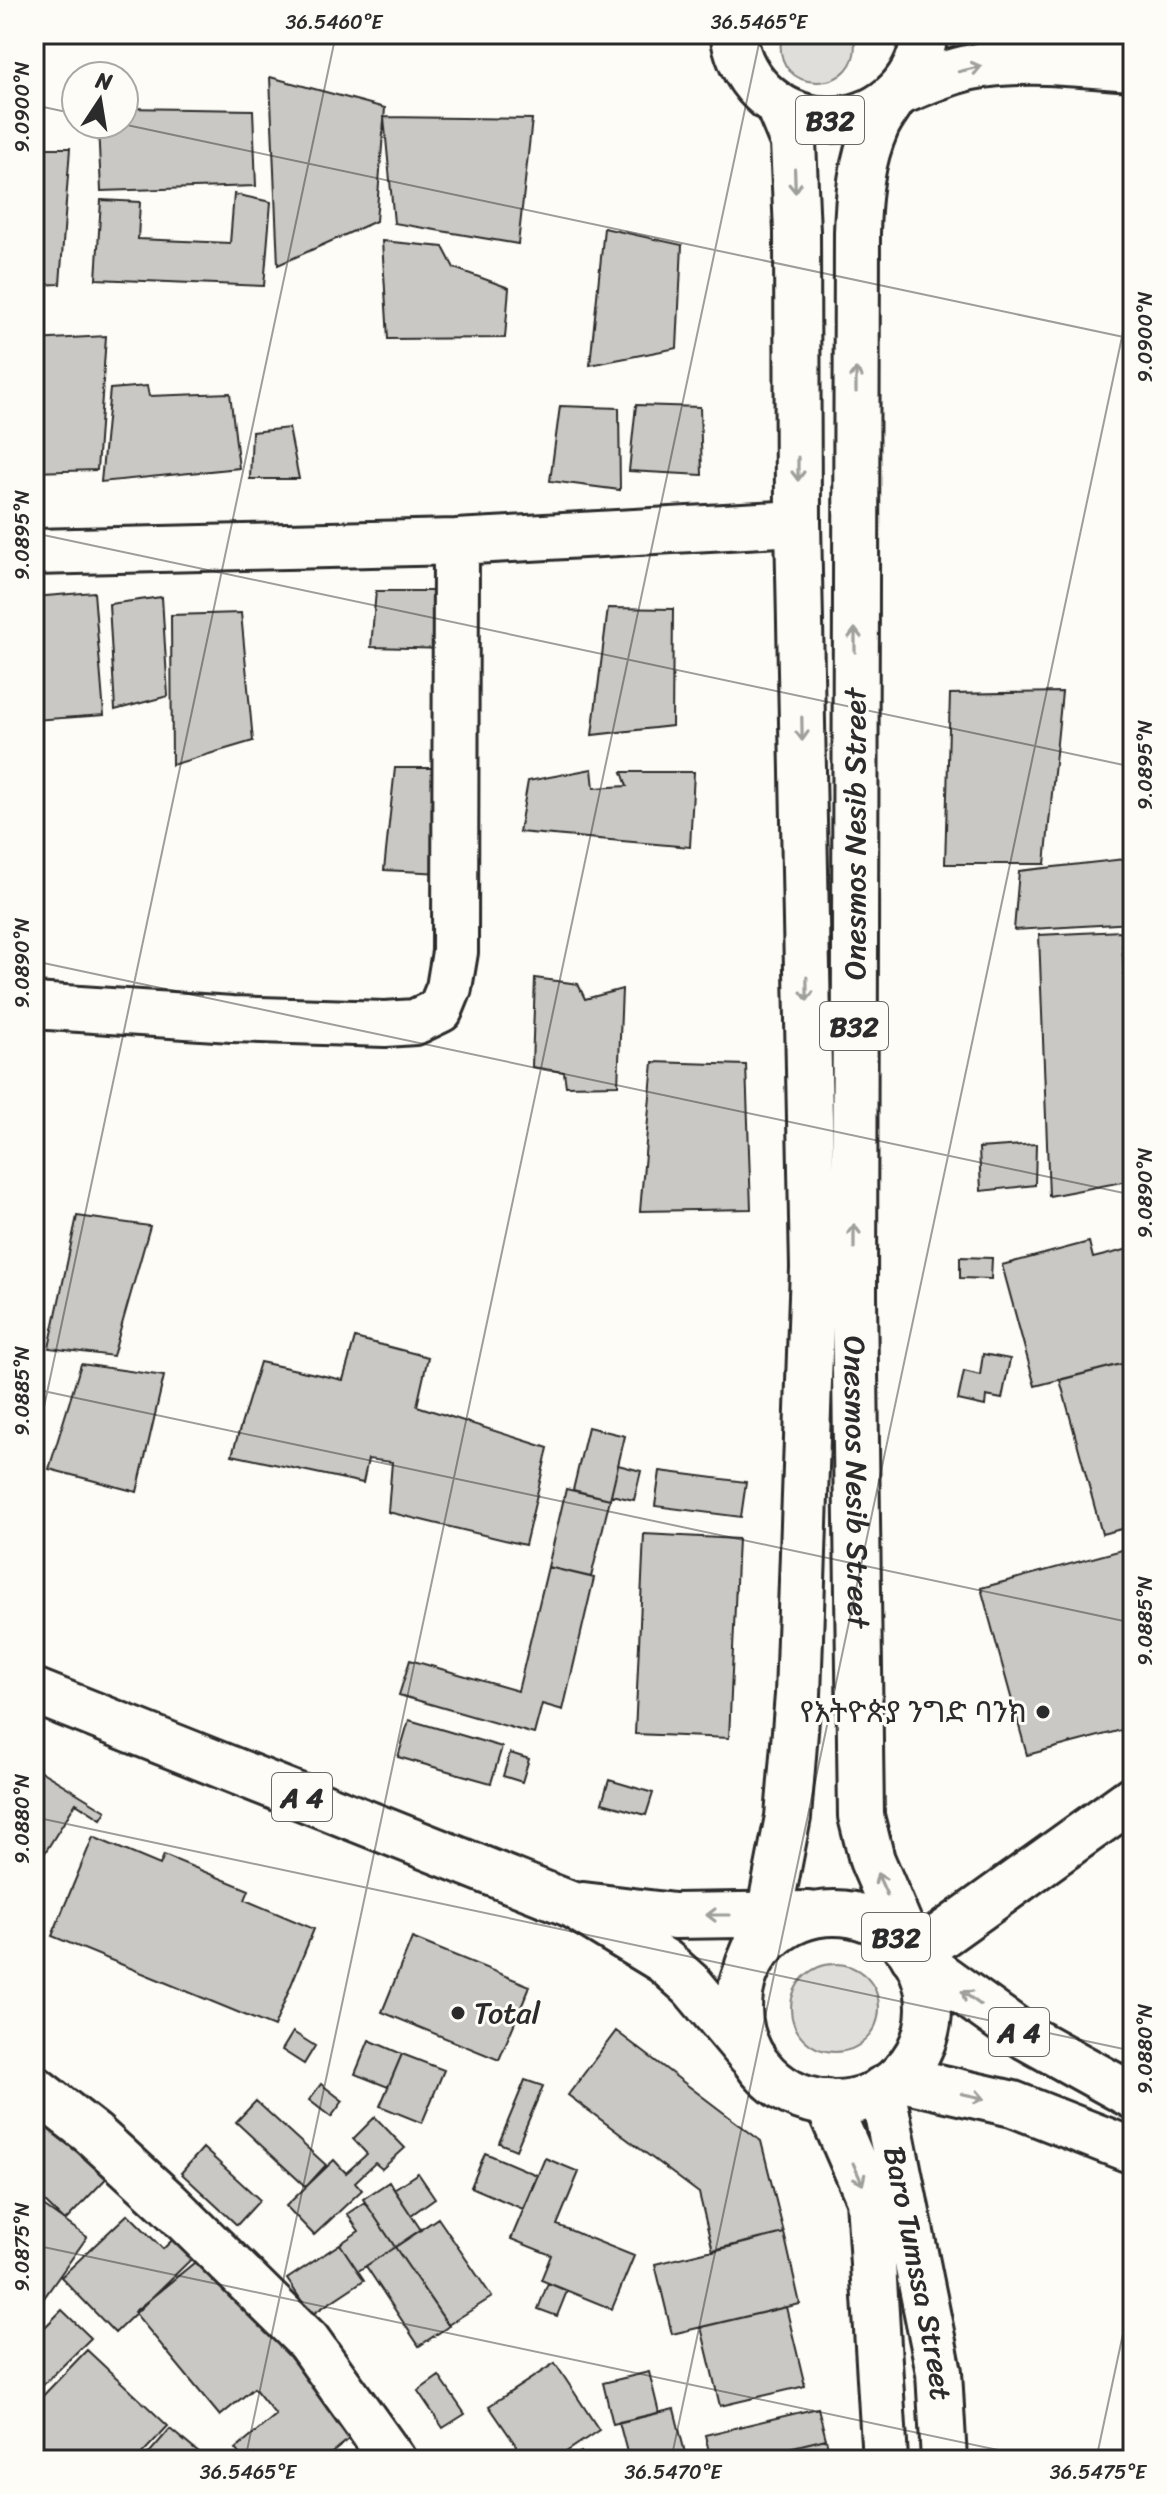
<svg xmlns="http://www.w3.org/2000/svg" width="1167" height="2494" font-family="Sriracha,'Noto Sans Ethiopic',sans-serif">
  <style>
    .green { fill: #dfdeda; stroke: #858482; stroke-width: 2 }
    .building { fill: #c9c8c4; stroke: #2b2b2b; stroke-width: 2 }
    .lines { fill: none; stroke-linecap: round; stroke-linejoin: round }
    .street-casing { stroke: #2b2b2b; stroke-width: 50 }
    .secondary-casing { stroke: #2b2b2b; stroke-width: 50 }
    .primary-casing { stroke: #2b2b2b; stroke-width: 50 }
    .highway-casing { stroke: #2b2b2b; stroke-width: 50 }
    .street { stroke: #fdfcf7; stroke-width: 44 }
    .secondary { stroke: #fdfcf7; stroke-width: 44 }
    .primary { stroke: #fdfcf7; stroke-width: 44 }
    .highway { stroke: #fdfcf7; stroke-width: 44 }
    .oneway { stroke: #9e9e9b }
    .ticks { fill: none; stroke: #2b2b2b; stroke-width: 2; stroke-opacity: 0.45 }
    .poi-dot { fill: #2b2b2b; stroke: #fdfcf7; stroke-width: 3 }
    .labels { text-anchor: middle; dominant-baseline: central; stroke-width: 6; stroke-linejoin: round; paint-order: stroke }
    .shield { fill: #fdfcf7; stroke: #6a6a68; stroke-width: 2 }
    .shield-label { font-size: 28px; font-weight: bold; fill: #2b2b2b }
    .street-label { font-size: 30px; fill: #2b2b2b; stroke: #fdfcf7 }
    .poi-label { font-size: 30px; fill: #2b2b2b; stroke: #fdfcf7; text-anchor: end }
    .neatline { fill: none; stroke: #2b2b2b; stroke-width: 3 }
    .ticks-label { font-size: 20px; text-anchor: middle; fill: #2b2b2b }
  </style>
  <rect width="100%" height="100%" fill="#fdfcf7"/>
  <filter id="ink" filterUnits="userSpaceOnUse"><feTurbulence type="fractalNoise" baseFrequency=".0125" numOctaves="2"/><feDisplacementMap in="SourceGraphic" scale="16" xChannelSelector="R" yChannelSelector="G"/><feConvolveMatrix kernelMatrix="1 2 1 2 8 2 1 2 1" color-interpolation-filters="sRGB"/></filter>
  <g filter="url(#ink)">
    <path class="green" d="M 782,34 L 853,34 C 869,96 768,100 782,34 Z
      M791 2008a44 44 0 1 1 88 0a44 44 0 1 1-88 0Z"/>
    <path class="building" d="M 270,77 L 385,108 L 376,221 L 278,265 Z
      M 124,108 L 253,110 L 256,186 L 101,191 L 98,124 L 124,124 Z
      M 384,117 L 532,119 L 518,244 L 394,223 Z
      M 34,148 L 70,148 L 60,284 L 34,285 Z
      M 234,194 L 271,202 L 264,286 L 96,279 L 101,200 L 140,202 L 138,239 L 230,243 Z
      M 604,228 L 682,245 L 677,348 L 590,365 Z
      M 382,241 L 443,247 L 454,268 L 509,288 L 505,338 L 388,339 Z
      M 106,336 L 97,470 L 34,472 L 34,340 Z
      M 147,386 L 149,396 L 230,393 L 239,468 L 101,482 L 110,389 Z
      M 636,405 L 700,407 L 702,475 L 629,471 Z
      M 560,406 L 619,408 L 620,490 L 550,481 Z
      M 289,428 L 299,479 L 250,479 L 252,432 Z
      M 376,591 L 444,591 L 448,649 L 371,647 Z
      M 94,592 L 104,715 L 34,720 L 34,597 Z
      M 162,597 L 168,696 L 115,710 L 109,604 Z
      M 608,608 L 673,609 L 672,726 L 592,735 Z
      M 241,613 L 253,741 L 172,765 L 171,615 Z
      M 1062,692 L 1045,864 L 945,864 L 950,694 Z
      M 395,768 L 444,768 L 442,873 L 384,870 Z
      M 592,769 L 594,788 L 627,786 L 622,772 L 694,772 L 690,847 L 519,832 L 528,781 Z
      M 1133,858 L 1133,923 L 1014,930 L 1019,871 Z
      M 1121,931 L 1133,1092 L 1133,1180 L 1049,1196 L 1039,935 Z
      M 535,978 L 578,984 L 585,999 L 622,989 L 618,1085 L 566,1086 L 564,1072 L 532,1067 Z
      M 653,1062 L 746,1065 L 751,1209 L 640,1211 Z
      M 1036,1144 L 1035,1185 L 981,1191 L 979,1148 Z
      M 77,1216 L 150,1226 L 113,1356 L 49,1348 Z
      M 1089,1242 L 1093,1258 L 1133,1248 L 1133,1361 L 1035,1386 L 1002,1265 Z
      M 960,1257 L 992,1258 L 991,1279 L 960,1278 Z
      M 355,1338 L 428,1357 L 417,1406 L 548,1448 L 525,1545 L 388,1512 L 392,1462 L 368,1459 L 363,1483 L 232,1455 L 260,1362 L 343,1380 Z
      M 983,1354 L 1010,1359 L 1002,1399 L 986,1396 L 985,1406 L 958,1400 L 964,1371 L 980,1375 Z
      M 1133,1361 L 1133,1526 L 1102,1534 L 1060,1380 Z
      M 81,1364 L 164,1376 L 137,1492 L 49,1469 Z
      M 34,1371 L 41,1373 L 34,1409 Z
      M 588,1427 L 625,1436 L 610,1499 L 573,1490 Z
      M 618,1465 L 641,1471 L 634,1500 L 611,1495 Z
      M 660,1471 L 746,1482 L 741,1517 L 655,1506 Z
      M 566,1489 L 610,1499 L 591,1577 L 548,1567 Z
      M 644,1534 L 738,1539 L 729,1738 L 635,1734 Z
      M 1133,1547 L 1133,1727 L 1027,1755 L 981,1588 Z
      M 548,1567 L 594,1578 L 563,1710 L 542,1704 L 534,1734 L 399,1695 L 410,1660 L 518,1691 Z
      M 409,1720 L 502,1747 L 491,1783 L 398,1757 Z
      M 510,1753 L 529,1759 L 522,1782 L 503,1776 Z
      M 34,1767 L 106,1811 L 101,1819 L 76,1803 L 34,1870 Z
      M 609,1780 L 653,1793 L 646,1815 L 602,1803 Z
      M 93,1837 L 160,1865 L 164,1855 L 249,1890 L 245,1900 L 314,1929 L 274,2027 L 52,1936 Z
      M 412,1938 L 530,1986 L 499,2060 L 382,2012 Z
      M 616,2031 L 761,2141 L 784,2233 L 713,2251 L 699,2193 L 568,2095 Z
      M 293,2032 L 315,2046 L 304,2064 L 282,2050 Z
      M 369,2040 L 402,2054 L 388,2087 L 355,2074 Z
      M 402,2054 L 444,2070 L 422,2123 L 380,2106 Z
      M 525,2080 L 543,2086 L 516,2150 L 499,2143 Z
      M 321,2084 L 343,2101 L 331,2117 L 309,2100 Z
      M 256,2101 L 326,2165 L 306,2187 L 236,2122 Z
      M 34,2113 L 122,2162 L 65,2221 L 43,2200 L 34,2209 Z
      M 375,2117 L 405,2148 L 382,2169 L 375,2163 L 355,2182 L 362,2190 L 314,2235 L 286,2206 L 334,2160 L 346,2173 L 367,2154 L 353,2139 Z
      M 203,2148 L 260,2200 L 237,2225 L 181,2173 Z
      M 485,2153 L 537,2175 L 523,2209 L 471,2187 Z
      M 545,2158 L 579,2172 L 557,2225 L 634,2256 L 612,2309 L 541,2280 L 551,2255 L 511,2239 Z
      M 418,2173 L 435,2198 L 411,2215 L 394,2189 Z
      M 389,2182 L 421,2230 L 395,2247 L 363,2199 Z
      M 365,2202 L 395,2247 L 358,2271 L 340,2244 L 359,2231 L 347,2214 Z
      M 42,2205 L 87,2237 L 34,2312 L 34,2216 Z
      M 128,2214 L 163,2249 L 192,2221 L 210,2241 L 115,2333 L 61,2277 Z
      M 438,2218 L 492,2297 L 448,2325 L 395,2247 Z
      M 784,2233 L 800,2304 L 672,2334 L 655,2264 Z
      M 340,2244 L 364,2280 L 311,2315 L 287,2279 Z
      M 395,2247 L 449,2326 L 419,2346 L 366,2266 Z
      M 205,2254 L 354,2435 L 323,2460 L 244,2460 L 235,2449 L 276,2415 L 254,2388 L 220,2416 L 134,2312 Z
      M 548,2283 L 567,2291 L 557,2316 L 538,2309 Z
      M 786,2307 L 805,2386 L 720,2406 L 701,2327 Z
      M 62,2310 L 91,2338 L 34,2394 L 34,2338 Z
      M 87,2350 L 168,2426 L 136,2460 L 59,2460 L 34,2437 L 34,2405 Z
      M 555,2363 L 599,2430 L 554,2460 L 526,2460 L 489,2406 Z
      M 649,2372 L 659,2413 L 613,2424 L 603,2383 Z
      M 439,2376 L 465,2414 L 443,2428 L 418,2391 Z
      M 818,2408 L 826,2439 L 739,2460 L 711,2460 L 705,2435 Z
      M 674,2409 L 686,2457 L 674,2460 L 629,2460 L 619,2422 Z
      M 170,2429 L 200,2454 L 195,2460 L 143,2460 Z
      M 826,2439 L 831,2460 L 739,2460 Z
      M 581,2452 L 586,2460 L 568,2460 Z"/>
    <g class="lines">
      <defs>
        <path id="street" d="M 34,552 L 456,542 L 798,523
          M 34,1006 L 232,1019 L 385,1024 L 415,1022 L 440,1010 L 449,988 L 455,952 L 456,542
          M 913,1956 L 1133,1798
          M 34,2088 L 93,2134 L 167,2202 L 308,2341 L 393,2460"/>
        <g id="secondary">
          <path d="M 896,94 C 921,84 946,72 972,67 C 1024,56 1081,65 1133,68"/>
          <path id="s1" d="M 882,2089 L 939,2372 L 944,2460"/>
          <path d="M 827,2102 L 869,2199 L 885,2460"/>
        </g>
        <g id="primary">
          <path d="M 733,34 C 753,148 908,149 925,34"/>
          <path id="s2" d="M 896,94 C 890,105 881,115 876,127 C 861,161 858,197 857,233 L 854,1296 L 861,1816 L 872,1860 L 913,1956"/>
          <path d="M 748,1965 L 769,1915 L 788,1817 L 798,1695 L 813,1268 L 798,523 L 797,232 L 793,142 L 778,106"/>
        </g>
        <path id="highway" d="M 34,1691 L 570,1904 L 664,1961 L 692,1986 L 750,2055
          M 583,1905 L 674,1916 L 809,1914
          M739 2008a95 95 0 1 1 190 0a95 95 0 1 1-190 0Z
          M 913,1956 L 1026,2037 L 1133,2096
          M 898,2078 L 1013,2104 L 1133,2151"/>
      </defs>
      <use href="#street" class="street-casing"/>
      <use href="#secondary" class="secondary-casing"/>
      <use href="#primary" class="primary-casing"/>
      <use href="#highway" class="highway-casing"/>
      <use href="#street" class="street"/>
      <use href="#secondary" class="secondary"/>
      <use href="#primary" class="primary"/>
      <use href="#highway" class="highway"/>
    </g>
    <defs><path id="oneway-shaft" d="M-6 0H5M1.5-3L5.5 0L1.5 3" fill="none" stroke-width="1.6" stroke-linecap="round" stroke-linejoin="round" transform="scale(2)"/></defs>
    <g class="oneway">
      <use href="#oneway-shaft" transform="translate(970 69) rotate(-13)"/>
      <use href="#oneway-shaft" transform="translate(795 181) rotate(88)"/>
      <use href="#oneway-shaft" transform="translate(856 380) rotate(-90)"/>
      <use href="#oneway-shaft" transform="translate(798 469) rotate(90)"/>
      <use href="#oneway-shaft" transform="translate(855 640) rotate(-90)"/>
      <use href="#oneway-shaft" transform="translate(802 729) rotate(89)"/>
      <use href="#oneway-shaft" transform="translate(807 989) rotate(89)"/>
      <use href="#oneway-shaft" transform="translate(854 1236) rotate(-90)"/>
      <use href="#oneway-shaft" transform="translate(882 1884) rotate(-114)"/>
      <use href="#oneway-shaft" transform="translate(718 1915) rotate(180)"/>
      <use href="#oneway-shaft" transform="translate(971 1998) rotate(-144)"/>
      <use href="#oneway-shaft" transform="translate(973 2096) rotate(12)"/>
      <use href="#oneway-shaft" transform="translate(858 2174) rotate(66)"/>
    </g>
  </g>
  <path class="ticks" d="M 34,105 L 76,114M 122,124 L 1133,339M 34,533 L 1133,767M 34,961 L 1133,1195M 34,1389 L 1133,1623M 34,1454 L 336,34M 34,1817 L 1133,2051M 34,2245 L 1045,2460M 245,2460 L 761,34M 671,2460 L 1133,285M 1096,2460 L 1133,2287"/>
  <g class="poi-dot">
    <circle cx="1043" cy="1712" r="8"/>
    <circle cx="458" cy="2013" r="8"/>
  </g>
  <g class="labels">
    <g class="shield">
      <rect x="796" y="96" width="68" height="48" rx="6"/>
      <rect x="820" y="1002" width="68" height="48" rx="6"/>
      <rect x="272" y="1773" width="60" height="48" rx="6"/>
      <rect x="862" y="1913" width="68" height="48" rx="6"/>
      <rect x="989" y="2008" width="60" height="48" rx="6"/>
    </g>
    <g class="shield-label">
      <text x="830" y="120">B32</text>
      <text x="854" y="1026">B32</text>
      <text x="302" y="1797">A 4</text>
      <text x="896" y="1937">B32</text>
      <text x="1019" y="2032">A 4</text>
    </g>
    <g class="street-label">
      <text transform="translate(855 834) rotate(-90)">Onesmos Nesib Street</text>
      <text stroke="none"><textPath href="#s2" startOffset="1396">Onesmos Nesib Street</textPath></text>
      <text stroke="none"><textPath href="#s1" startOffset="188">Baro Tumssa Street</textPath></text>
    </g>
    <g class="poi-label">
      <text x="1027" y="1712">የእትዮጵያ ንግድ ባንክ</text>
      <text x="474" y="2013" text-anchor="start">Total</text>
    </g>
  </g>
  <rect width="1167" height="2494" fill="none" stroke="#fdfcf7" stroke-width="88"/>
  <g transform="translate(100 100) rotate(12)"><circle r="38" fill="#fdfcf7" stroke="#a9a8a5" stroke-width="2"/>
  <path d="M0-6L14 30L0 20L-14 30Z" fill="#2b2b2b"/>
  <text y="-12" font-size="22" font-weight="bold" text-anchor="middle" fill="#2b2b2b">N</text>
  </g>
  <rect x="44" y="44" width="1079" height="2406" class="neatline"/>
  <g class="ticks-label">
    <text x="334" y="29">36.5460°E</text>
    <text x="759" y="29">36.5465°E</text>
    <text transform="translate(22 107) rotate(-90)" y="7">9.0900°N</text>
    <text transform="translate(1145 337) rotate(-90)" y="7">9.0900°N</text>
    <text transform="translate(22 535) rotate(-90)" y="7">9.0895°N</text>
    <text transform="translate(1145 765) rotate(-90)" y="7">9.0895°N</text>
    <text transform="translate(22 963) rotate(-90)" y="7">9.0890°N</text>
    <text transform="translate(1145 1193) rotate(-90)" y="7">9.0890°N</text>
    <text transform="translate(22 1391) rotate(-90)" y="7">9.0885°N</text>
    <text transform="translate(1145 1621) rotate(-90)" y="7">9.0885°N</text>
    <text transform="translate(22 1819) rotate(-90)" y="7">9.0880°N</text>
    <text transform="translate(1145 2049) rotate(-90)" y="7">9.0880°N</text>
    <text transform="translate(22 2247) rotate(-90)" y="7">9.0875°N</text>
    <text x="248" y="2479">36.5465°E</text>
    <text x="673" y="2479">36.5470°E</text>
    <text x="1098" y="2479">36.5475°E</text>
  </g>
</svg>
